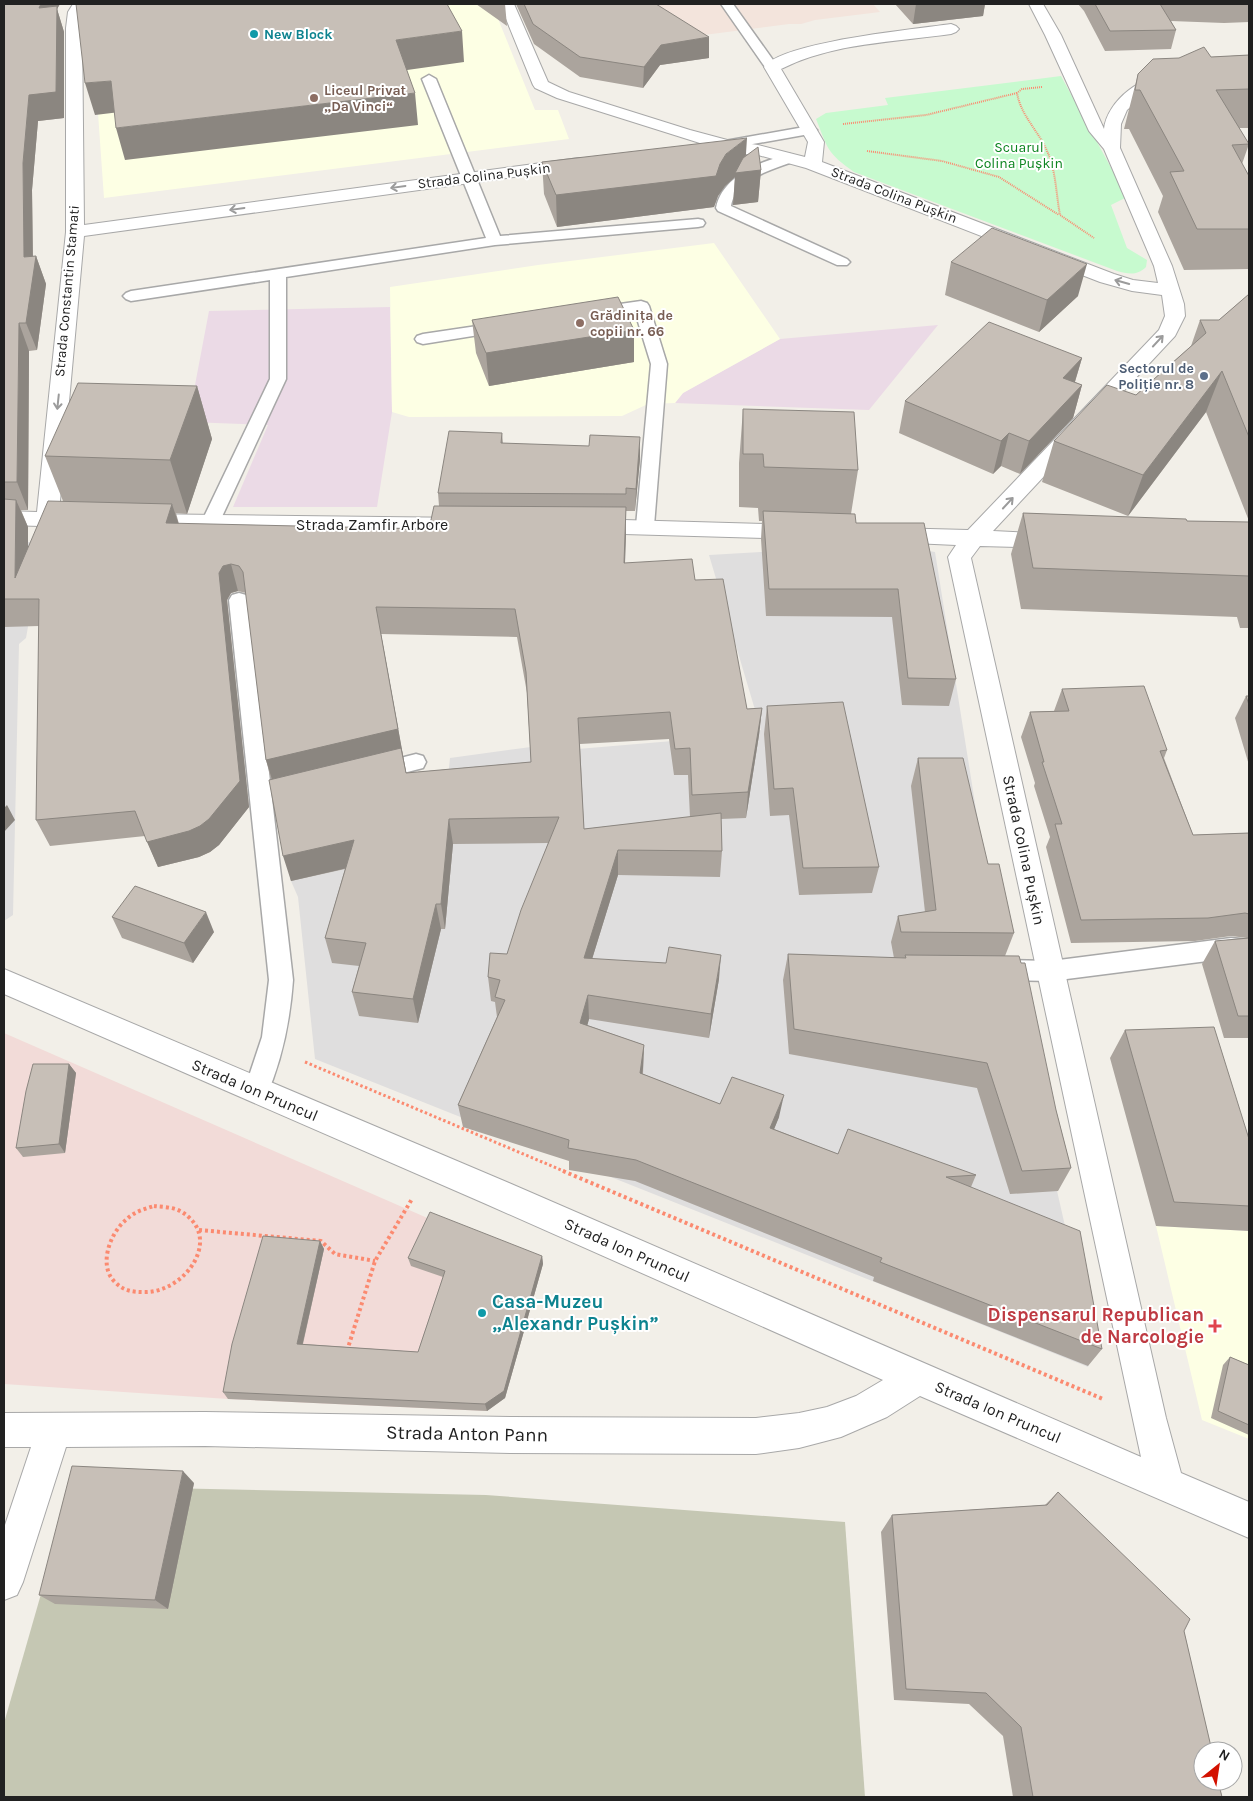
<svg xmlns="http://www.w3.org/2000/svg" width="1253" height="1801" font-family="Karla,sans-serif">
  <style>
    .residential { fill: #dfdede }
    .commercial { fill: #f2dbd8 }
    .industrial { fill: #ebdae6 }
    .education { fill: #fdffe4 }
    .military { fill: #f3e4dc }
    .construction { fill: #c5c7b3 }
    .park { fill: #c7facf }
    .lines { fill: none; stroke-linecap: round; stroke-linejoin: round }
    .service-casing { stroke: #a8a8a8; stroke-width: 3 }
    .minor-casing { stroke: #a8a8a8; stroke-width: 2 }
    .path-far2 { stroke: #fb8a70; stroke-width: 2; stroke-dasharray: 1 1; stroke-linecap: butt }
    .path-far1 { stroke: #fb8a70; stroke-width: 3; stroke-dasharray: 2.5 2.5; stroke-linecap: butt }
    .path { stroke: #fb8a70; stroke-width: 4; stroke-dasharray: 3 3; stroke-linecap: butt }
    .service { fill: #fff; fill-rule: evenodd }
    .minor { fill: #fff; fill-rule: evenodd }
    .wall { fill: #aba49d; fill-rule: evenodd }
    .shaded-wall { fill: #8b8680 }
    .building { fill: #c7bfb7; stroke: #8b8680 }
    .oneway { stroke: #9b9b9b }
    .culture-dot { fill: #0f9aa8; stroke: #fff; stroke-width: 2 }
    .education-dot { fill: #8d6e63; stroke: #fff; stroke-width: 2 }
    .service-dot { fill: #5c6f8a; stroke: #fff; stroke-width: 2 }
    .health-dot { fill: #e0444e; stroke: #fff; stroke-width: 2 }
    .labels { text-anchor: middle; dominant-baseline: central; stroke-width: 4; stroke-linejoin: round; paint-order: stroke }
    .far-culture-label { font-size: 14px; font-weight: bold; fill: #0d838f; stroke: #fff; text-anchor: start }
    .far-education-label { font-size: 14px; font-weight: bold; fill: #785e54; stroke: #fff; text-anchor: start }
    .far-park-label { font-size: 14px; fill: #0b841f; stroke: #fff }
    .far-street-label { font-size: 14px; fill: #212121; stroke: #fff }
    .far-service-label { font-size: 14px; font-weight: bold; fill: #4e5e75; stroke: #fff; text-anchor: end }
    .street-label { font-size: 16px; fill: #212121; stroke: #fff }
    .near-culture-label { font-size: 19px; font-weight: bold; fill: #0d838f; stroke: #fff; text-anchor: start }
    .near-health-label { font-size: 19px; font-weight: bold; fill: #be3a42; stroke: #fff; text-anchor: end }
    .near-street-label { font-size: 19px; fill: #212121; stroke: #fff }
  </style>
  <rect width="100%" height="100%" fill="#f2efe8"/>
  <path class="residential" d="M 4,542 L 43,542 L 26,638 L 19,644 L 13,915 L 4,921 Z
    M 929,551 L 935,552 L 989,891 L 1092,1345 L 1088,1367 L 315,1059 L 298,897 L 291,881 L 280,822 L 446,796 L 450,758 L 531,747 L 530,753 L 744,735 L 761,730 L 709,555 L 761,552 Z"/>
  <path class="commercial" d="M 4,1033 L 432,1220 L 487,1411 L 228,1399 L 4,1384 Z"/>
  <path class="industrial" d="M 390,307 L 392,412 L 377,507 L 233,507 L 268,425 L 188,422 L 209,311 Z
    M 938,325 L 869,410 L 675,403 L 683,393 L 780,339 Z"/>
  <path class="education" d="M 132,4 L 492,4 L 535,110 L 558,110 L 569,139 L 104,198 L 96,85 Z
    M 714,243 L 780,339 L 683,393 L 675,403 L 648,404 L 622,416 L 409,417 L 392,412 L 390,287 L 538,265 Z
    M 1156,1226 L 1249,1231 L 1249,1439 L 1202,1420 Z"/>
  <path class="military" d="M 647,4 L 873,4 L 880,12 L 815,20 L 801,24 L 789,24 L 665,40 Z"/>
  <path class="construction" d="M 72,1486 L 486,1495 L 845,1522 L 865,1797 L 4,1797 L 4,1723 Z"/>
  <path class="park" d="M 1061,76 L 1127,197 L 1111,205 L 1127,248 L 1147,260 L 1146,267 C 1137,276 1128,274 1117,271 L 854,172 C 827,153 828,149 816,119 L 826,113 L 888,105 L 885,98 Z"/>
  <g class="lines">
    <defs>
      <path id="service" d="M 721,4 L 733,4 L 778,67 L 777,70 L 767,70 Z
        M 429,75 L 436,79 L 500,236 L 698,219 L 703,220 L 705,223 L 703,226 L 698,227 L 495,245 L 286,277 L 286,379 L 219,523 L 216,527 L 210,529 L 204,527 L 201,523 L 270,379 L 270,280 L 131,301 L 126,299 L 123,296 L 126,293 L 131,291 L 486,238 L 422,79 Z
        M 810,126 L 817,130 L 815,133 L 725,149 L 718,145 L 725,141 Z
        M 790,154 L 797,158 L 795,161 C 772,170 736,178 731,206 L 847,259 L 850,262 L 847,265 L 837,265 L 718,211 L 716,208 C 722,176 761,161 790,154 Z
        M 641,301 L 647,303 L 649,306 L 667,364 L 654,526 L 651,530 L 645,532 L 639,530 L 636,526 L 651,364 L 635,312 L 592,318 L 586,316 L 584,313 L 586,310 L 592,308 Z
        M 504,322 L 510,324 L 512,327 L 510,330 L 423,344 L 417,342 L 415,339 L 417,336 L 423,334 Z
        M 239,593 L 246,595 L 249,600 L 293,980 C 290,1021 282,1061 265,1099 L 256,1102 L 247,1099 L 244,1091 L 262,1037 L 269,980 L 229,600 L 232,595 Z
        M 416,754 L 423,756 L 426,762 L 423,768 L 376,780 L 369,778 L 365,772 L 369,766 Z
        M 1231,938 L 1249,940 L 1249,958 L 1231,958 L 1051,981 L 997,980 L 989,977 L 985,970 L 989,963 L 997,960 L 1051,961 Z"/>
      <path id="minor" d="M 73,4 L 87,4 L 84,12 L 82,28 L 84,225 L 579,158 L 585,159 L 588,163 L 585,167 L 579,168 L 84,236 L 59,512 L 86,515 L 89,520 L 86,525 L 78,527 L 4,525 L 4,511 L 37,512 L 66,232 L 66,28 L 68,12 Z
        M 500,4 L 514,4 L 548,82 L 569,92 L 690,130 L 731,141 L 758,145 L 805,157 L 808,142 L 764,67 C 781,42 917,29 951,24 L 956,26 L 959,29 L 956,32 L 951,34 C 894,42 833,43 781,69 L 824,142 L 822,162 L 1114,274 L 1133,280 L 1158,283 L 1154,266 L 1104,149 L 1089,131 L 1045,35 L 1029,4 L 1043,4 L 1061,35 L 1104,129 C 1107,101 1144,71 1172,78 L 1174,81 L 1172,84 L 1146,93 L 1127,110 L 1121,124 L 1120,148 L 1172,266 L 1184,304 L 1185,316 L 1175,336 L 993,531 L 1053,534 L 1061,536 L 1064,541 L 1061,546 L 1053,548 L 980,546 L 971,558 L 1166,1418 L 1181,1473 L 1249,1502 L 1249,1538 L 920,1396 L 887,1417 L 841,1437 L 799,1448 L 756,1454 L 510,1453 L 205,1446 L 66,1447 L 23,1582 L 17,1595 L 4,1600 L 4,1528 L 31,1447 L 4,1447 L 4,1413 L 205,1412 L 510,1417 L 756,1418 L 799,1413 L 827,1407 L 856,1396 L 883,1380 L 486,1204 L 4,994 L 4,969 L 509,1183 L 1141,1457 L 948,557 L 956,545 L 891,542 L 883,540 L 880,535 L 883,530 L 891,528 L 968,530 L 1159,330 L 1165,316 L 1162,295 L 1132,291 L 1100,282 L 806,168 L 758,155 L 703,151 L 701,147 L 703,144 L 557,98 L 535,88 L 533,85 Z
        M 141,514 L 468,518 L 476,520 L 479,525 L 476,530 L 468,532 L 141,528 L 133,526 L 130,521 L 133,516 Z
        M 589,519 L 798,525 L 806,527 L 809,532 L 806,537 L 798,539 L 589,533 L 581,531 L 578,526 L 581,521 Z"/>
    </defs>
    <use href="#service" class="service-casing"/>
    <use href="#minor" class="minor-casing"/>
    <path class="path-far2" d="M 1042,87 L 1022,89 L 1017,93 C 1021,116 1038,130 1047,151 C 1056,170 1056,194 1060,215 L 1094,238
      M 843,124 L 926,115 L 1017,93
      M 867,151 L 942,161 L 999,177 L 1059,215"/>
    <path class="path-far1" d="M 305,1062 L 566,1172"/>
    <path class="path" d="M 563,1171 L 1103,1399
      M 154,1206 C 162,1207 173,1207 180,1211 C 225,1236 186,1293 144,1292 C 133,1292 124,1291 116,1283 C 97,1267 110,1232 127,1219 C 134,1212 144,1209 154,1206 Z
      M 199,1230 L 321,1241 L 335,1254 L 375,1261
      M 347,1351 L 375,1261 L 412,1199"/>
    <use href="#service" class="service"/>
    <use href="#minor" class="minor"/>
  </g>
  <path class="wall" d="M 4,4 L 60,4 L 57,9 L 64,32 L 64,118 L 38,121 L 32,190 L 33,257 L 36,256 L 46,284 L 37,350 L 29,351 L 28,510 L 21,510 L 28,527 L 28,548 L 63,501 L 45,456 L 197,386 L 212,439 L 187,514 L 176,513 L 179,524 L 429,529 L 439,506 L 438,493 L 502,433 L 503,443 L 640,459 L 635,511 L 626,511 L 625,563 L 695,580 L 747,709 L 762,708 L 759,735 L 746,818 L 721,819 L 722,851 L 720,877 L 618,875 L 592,959 L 719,979 L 709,1038 L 589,1019 L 587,1025 L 644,1045 L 643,1074 L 720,1104 L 779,1117 L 774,1129 L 838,1154 L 976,1175 L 971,1187 L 1102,1349 L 1088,1366 L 873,1281 L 874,1277 L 635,1181 L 569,1170 L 569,1161 L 463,1127 L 458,1105 L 497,1017 L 495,1002 L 491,1001 L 488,977 L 507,954 L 548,843 L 453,844 L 445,929 L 441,929 L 418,1023 L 359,1016 L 352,992 L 359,966 L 332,963 L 325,938 L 345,869 L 291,881 L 271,779 L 266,760 L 246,593 L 238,591 L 231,593 L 227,600 L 249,807 L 219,845 L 210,852 L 199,857 L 158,867 L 145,836 L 50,846 L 36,820 L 39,626 L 4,627 ZM 381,634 L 517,637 L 527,693 L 531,762 L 406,773 ZM 669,739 L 674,775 L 688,775 L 690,817 L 584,829 L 580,744 Z
    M 476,4 L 505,4 L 507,26 Z
    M 516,4 L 656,4 L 709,58 L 660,65 L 643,88 L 580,77 L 534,44 Z
    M 895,4 L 985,4 L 983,16 L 913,24 Z
    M 1078,4 L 1249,4 L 1249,22 L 1224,23 L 1171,21 L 1176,30 L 1171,49 L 1105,51 L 1084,11 Z
    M 1249,55 L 1249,128 L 1239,128 L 1249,144 L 1242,164 L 1249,176 L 1249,269 L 1184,270 L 1158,212 L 1163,196 L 1129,129 L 1124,129 L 1138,74 L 1211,57 Z
    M 746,156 L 761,170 L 758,202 L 733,205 L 735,177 L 725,186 L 718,196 L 714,207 L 557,227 L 544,194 L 542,162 Z
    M 951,262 L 1078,296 L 1039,332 L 945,295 Z
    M 1249,294 L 1249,521 L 1206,412 L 1128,516 L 1042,482 L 1054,441 L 1136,395 L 1191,346 L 1200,320 L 1219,320 Z
    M 472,320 L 634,330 L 634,362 L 489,386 L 476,353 Z
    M 1082,358 L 1075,382 L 1082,385 L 1073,418 L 1020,474 L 1001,466 L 993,474 L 899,433 L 905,401 Z
    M 743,409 L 858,470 L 851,514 L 856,523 L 956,679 L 949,706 L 902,705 L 892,617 L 766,616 L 761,539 L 762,521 L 759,521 L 758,508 L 739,507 L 739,463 Z
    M 1023,513 L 1187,521 L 1249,522 L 1249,628 L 1240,628 L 1237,617 L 1021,609 L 1011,554 Z
    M 1062,689 L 1167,750 L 1164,758 L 1193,835 L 1249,833 L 1249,1038 L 1224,1038 L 1202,964 L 1215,941 L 1247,938 L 1231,936 L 1195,941 L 1071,943 L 1046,847 L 1050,837 L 1034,786 L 1035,783 L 1021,737 L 1030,712 L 1054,711 Z
    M 1246,696 L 1249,696 L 1249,765 L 1235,718 Z
    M 767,706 L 879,867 L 872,893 L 799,895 L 789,815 L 770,816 L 764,734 Z
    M 918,758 L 988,864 L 1014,933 L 1005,956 L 1056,1110 L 1071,1168 L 1058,1191 L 1010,1194 L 977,1088 L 789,1054 L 783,980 L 788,954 L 904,958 L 905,958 L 894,958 L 891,942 L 898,916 L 925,912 L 911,786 Z
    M 112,917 L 214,932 L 193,963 L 122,938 Z
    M 1125,1030 L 1249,1139 L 1249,1231 L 1156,1226 L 1110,1058 Z
    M 69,1064 L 76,1073 L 65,1153 L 23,1157 L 16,1148 Z
    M 320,1241 L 324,1249 L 303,1344 L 418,1352 L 443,1277 L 411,1266 L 408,1258 L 542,1256 L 543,1264 L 505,1398 L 487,1411 L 228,1399 L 223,1392 Z
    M 1230,1357 L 1249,1365 L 1249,1435 L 1211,1418 L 1223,1365 Z
    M 194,1483 L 168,1609 L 55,1604 L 39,1595 Z
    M 1058,1492 L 1184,1631 L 1222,1797 L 1013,1797 L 1003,1736 L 969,1704 L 894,1700 L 881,1532 L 892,1515 L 1045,1505 Z"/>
  <path class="shaded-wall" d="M 41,4 L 60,4 L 57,9 L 64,32 L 64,118 L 38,121 L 32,190 L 33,274 L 36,256 L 46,284 L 37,350 L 26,323 L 24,257 L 23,163 L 29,95 L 39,8 Z
    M 916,4 L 985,4 L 983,16 L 913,24 Z
    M 462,31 L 464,62 L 400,71 L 396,40 Z
    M 709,37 L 709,58 L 660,65 L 643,88 L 644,67 L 661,45 Z
    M 111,81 L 120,112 L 95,115 L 85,83 Z
    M 415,93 L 418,125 L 125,160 L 116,128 Z
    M 747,138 L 745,169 L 761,170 L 758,202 L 733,205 L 735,177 L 725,186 L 718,196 L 714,207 L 557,227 L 556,195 L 720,164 L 726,154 Z
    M 1087,264 L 1078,296 L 1039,332 L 1047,300 Z
    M 19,323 L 29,351 L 28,510 L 17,482 Z
    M 634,330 L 634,362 L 489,386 L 486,353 Z
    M 1082,358 L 1072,391 L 1063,378 Z
    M 1222,371 L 1206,412 L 1128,516 L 1143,475 Z
    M 1082,385 L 1073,418 L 1020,474 L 1029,441 Z
    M 197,386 L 212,439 L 187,514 L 170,460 Z
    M 1009,433 L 1001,466 L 993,474 L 1001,441 Z
    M 640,437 L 640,459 L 635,511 L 636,489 Z
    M 16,500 L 28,527 L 28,599 L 15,578 Z
    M 172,504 L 181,531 L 166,523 Z
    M 626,507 L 626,535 L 624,590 L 624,563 Z
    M 231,564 L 238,591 L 231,593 L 227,600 L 249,807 L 219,845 L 210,852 L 199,857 L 158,867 L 147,842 L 219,573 L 223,566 Z
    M 381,634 L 411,799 L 274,786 L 266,760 Z
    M 762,708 L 759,735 L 746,818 L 748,792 Z
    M 7,805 L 15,820 L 4,832 L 4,808 Z
    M 449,819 L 453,844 L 445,929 L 441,904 Z
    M 354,840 L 360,865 L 291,881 L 283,856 Z
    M 618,850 L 618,875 L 585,982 L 584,958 Z
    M 436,904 L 441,929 L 418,1023 L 413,999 Z
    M 206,912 L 214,932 L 193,963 L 184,943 Z
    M 721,955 L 719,979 L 709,1038 L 711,1014 Z
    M 588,995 L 589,1019 L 582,1046 L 580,1023 Z
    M 644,1045 L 643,1068 L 639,1095 L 640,1073 Z
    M 69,1064 L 76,1073 L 65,1153 L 59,1144 Z
    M 784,1095 L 779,1117 L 766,1149 L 770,1128 Z
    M 320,1241 L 324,1249 L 301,1351 L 297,1344 Z
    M 542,1256 L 543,1264 L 505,1398 L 487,1411 L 485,1404 Z
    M 183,1471 L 194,1483 L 168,1609 L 155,1600 Z"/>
  <path class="building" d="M 4,4 L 41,4 L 39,8 L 57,6 L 56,92 L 29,95 L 23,163 L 24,257 L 36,256 L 26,323 L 19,323 L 17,482 L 4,482 Z
    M 76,4 L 447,4 L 462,31 L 396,40 L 415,93 L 116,128 L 111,81 L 85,83 Z
    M 524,4 L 656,4 L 709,37 L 661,45 L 644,67 L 580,57 L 533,24 Z
    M 1095,4 L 1160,4 L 1176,30 L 1110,31 Z
    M 1204,47 L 1211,57 L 1249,55 L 1249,89 L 1216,90 L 1249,144 L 1232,145 L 1249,176 L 1249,229 L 1197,229 L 1170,172 L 1184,171 L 1140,90 L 1135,90 L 1138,74 L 1153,59 L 1179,58 Z
    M 747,138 L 726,154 L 720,164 L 716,176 L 556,195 L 542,162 Z
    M 758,147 L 761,170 L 735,173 L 743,158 Z
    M 992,228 L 1087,264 L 1047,300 L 951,262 Z
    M 1249,294 L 1249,437 L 1222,371 L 1143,475 L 1054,441 L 1107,385 L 1136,395 L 1206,333 L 1200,320 L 1219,320 Z
    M 618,297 L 634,330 L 486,353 L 472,320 Z
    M 989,322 L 1082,358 L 1063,378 L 1082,385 L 1029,441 L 1009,433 L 1001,441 L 905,401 Z
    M 78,383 L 197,386 L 170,460 L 45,456 Z
    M 743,409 L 854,412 L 858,470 L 764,467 L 763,454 L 743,454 Z
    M 449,431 L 502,433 L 501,443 L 589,446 L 590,435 L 640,437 L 636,489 L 626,488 L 626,494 L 438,493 Z
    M 4,499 L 16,500 L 15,578 L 48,501 L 172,504 L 166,523 L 429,529 L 434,506 L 626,507 L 624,563 L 692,559 L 695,580 L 723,579 L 747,709 L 762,708 L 748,792 L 692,795 L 690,748 L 675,749 L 670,712 L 578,718 L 584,829 L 721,813 L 722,851 L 618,850 L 584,958 L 666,963 L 669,947 L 721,955 L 711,1014 L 588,995 L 580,1023 L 644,1045 L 640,1073 L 720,1104 L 732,1077 L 784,1095 L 770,1128 L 838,1154 L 848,1129 L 976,1175 L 946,1177 L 1080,1231 L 1102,1349 L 880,1262 L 882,1258 L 636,1160 L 568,1148 L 569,1140 L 458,1105 L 505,1000 L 495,997 L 500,980 L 488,977 L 490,953 L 507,954 L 521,910 L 559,817 L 449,819 L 441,904 L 436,904 L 413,999 L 352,992 L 366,943 L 325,938 L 354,840 L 283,856 L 269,780 L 401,748 L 406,773 L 531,762 L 526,672 L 515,609 L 376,607 L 398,729 L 266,760 L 243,572 L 239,566 L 231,564 L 223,566 L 219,573 L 240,781 L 209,819 L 200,826 L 189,831 L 147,842 L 135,811 L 36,820 L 39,599 L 4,599 Z
    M 763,511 L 855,514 L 856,523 L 924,523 L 956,679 L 908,678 L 898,589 L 769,589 Z
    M 1023,513 L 1186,519 L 1187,521 L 1249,522 L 1249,576 L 1033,568 Z
    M 1144,686 L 1167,750 L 1160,751 L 1193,835 L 1249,833 L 1249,914 L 1245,913 L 1208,918 L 1081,920 L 1055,824 L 1062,824 L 1042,762 L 1044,762 L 1030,712 L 1069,711 L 1062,689 Z
    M 1246,696 L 1249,696 L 1249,705 Z
    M 843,702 L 879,867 L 803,868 L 793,788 L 774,789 L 767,706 Z
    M 918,758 L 963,758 L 988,864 L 999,864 L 1014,933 L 901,932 L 898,916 L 936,910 Z
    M 135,886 L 206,912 L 184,943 L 112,917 Z
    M 1249,938 L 1249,1016 L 1238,1016 L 1215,941 Z
    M 788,954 L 906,958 L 905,955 L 1019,956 L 1021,963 L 1025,963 L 1056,1110 L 1071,1168 L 1022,1171 L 987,1063 L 794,1029 Z
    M 1214,1027 L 1249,1139 L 1249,1206 L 1174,1202 L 1125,1030 Z
    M 33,1064 L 69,1064 L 59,1144 L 16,1148 L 26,1091 Z
    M 430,1212 L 542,1256 L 504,1391 L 485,1404 L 223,1392 L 232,1344 L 263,1236 L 320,1241 L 297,1344 L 418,1352 L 445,1271 L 408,1258 Z
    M 1230,1357 L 1249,1365 L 1249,1425 L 1218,1411 Z
    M 72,1466 L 183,1471 L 155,1600 L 39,1595 Z
    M 1058,1492 L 1190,1619 L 1184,1631 L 1212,1751 L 1203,1751 L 1203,1781 L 1218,1781 L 1222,1797 L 1033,1797 L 1021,1727 L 986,1693 L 906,1689 L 892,1515 L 1047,1505 Z"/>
  <defs><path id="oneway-shaft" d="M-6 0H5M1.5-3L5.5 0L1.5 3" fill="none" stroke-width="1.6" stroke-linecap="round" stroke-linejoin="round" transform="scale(1.25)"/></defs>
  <g class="oneway">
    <use href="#oneway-shaft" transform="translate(398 187) rotate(172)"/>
    <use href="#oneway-shaft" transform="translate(237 209) rotate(172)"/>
    <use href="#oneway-shaft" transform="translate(1122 282) rotate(-164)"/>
    <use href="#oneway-shaft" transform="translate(1158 341) rotate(-47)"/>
    <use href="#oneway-shaft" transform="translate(58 402) rotate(96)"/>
    <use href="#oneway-shaft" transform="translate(1008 503) rotate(-47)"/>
  </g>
  <g class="culture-dot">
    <circle cx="254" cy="34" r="5"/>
    <circle cx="482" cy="1313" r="5"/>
  </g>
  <g class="education-dot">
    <circle cx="314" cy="98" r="5"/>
    <circle cx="580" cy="323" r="5"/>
  </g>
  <circle class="service-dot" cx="1204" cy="376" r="5"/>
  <path class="health-dot" d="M1212.5 1318.5h5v5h5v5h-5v5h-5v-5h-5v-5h5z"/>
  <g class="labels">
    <g class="far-culture-label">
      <text x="264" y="34">New Block</text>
    </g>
    <g class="far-education-label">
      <text x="324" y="90">Liceul Privat<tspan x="324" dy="16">„Da Vinci“</tspan></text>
      <text x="590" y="315">Grădinița de<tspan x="590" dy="16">copii nr. 66</tspan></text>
    </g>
    <g class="far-park-label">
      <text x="1019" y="147">Scuarul<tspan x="1019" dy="16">Colina Pușkin</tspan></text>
    </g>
    <g class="far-street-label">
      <text transform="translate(484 176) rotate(-7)">Strada Colina Pușkin</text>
      <text transform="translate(894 195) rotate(21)">Strada Colina Pușkin</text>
      <text transform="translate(67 291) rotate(-85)">Strada Constantin Stamati</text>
    </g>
    <g class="far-service-label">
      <text x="1194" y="368">Sectorul de<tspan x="1194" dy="16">Poliție nr. 8</tspan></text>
    </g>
    <g class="street-label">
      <text x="372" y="524">Strada Zamfir Arbore</text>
      <text transform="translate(1024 850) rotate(78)">Strada Colina Pușkin</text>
      <text transform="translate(255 1090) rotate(23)">Strada Ion Pruncul</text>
      <text transform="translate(627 1250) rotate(24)">Strada Ion Pruncul</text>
      <text transform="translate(998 1412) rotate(23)">Strada Ion Pruncul</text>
    </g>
    <g class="near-culture-label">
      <text x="492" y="1302">Casa-Muzeu<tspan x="492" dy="22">„Alexandr Pușkin”</tspan></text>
    </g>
    <g class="near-health-label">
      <text x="1204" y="1315">Dispensarul Republican<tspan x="1204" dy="22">de Narcologie</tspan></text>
    </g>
    <g class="near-street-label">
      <text transform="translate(467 1434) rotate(1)">Strada Anton Pann</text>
    </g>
  </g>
  <rect width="1253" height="1801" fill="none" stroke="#212121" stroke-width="10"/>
  <g transform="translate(1218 1766) rotate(30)"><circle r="24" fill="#ffffff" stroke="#a6a6a6"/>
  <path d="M0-4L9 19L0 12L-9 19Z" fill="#d31100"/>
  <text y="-8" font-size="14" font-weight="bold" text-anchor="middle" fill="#212121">N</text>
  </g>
</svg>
